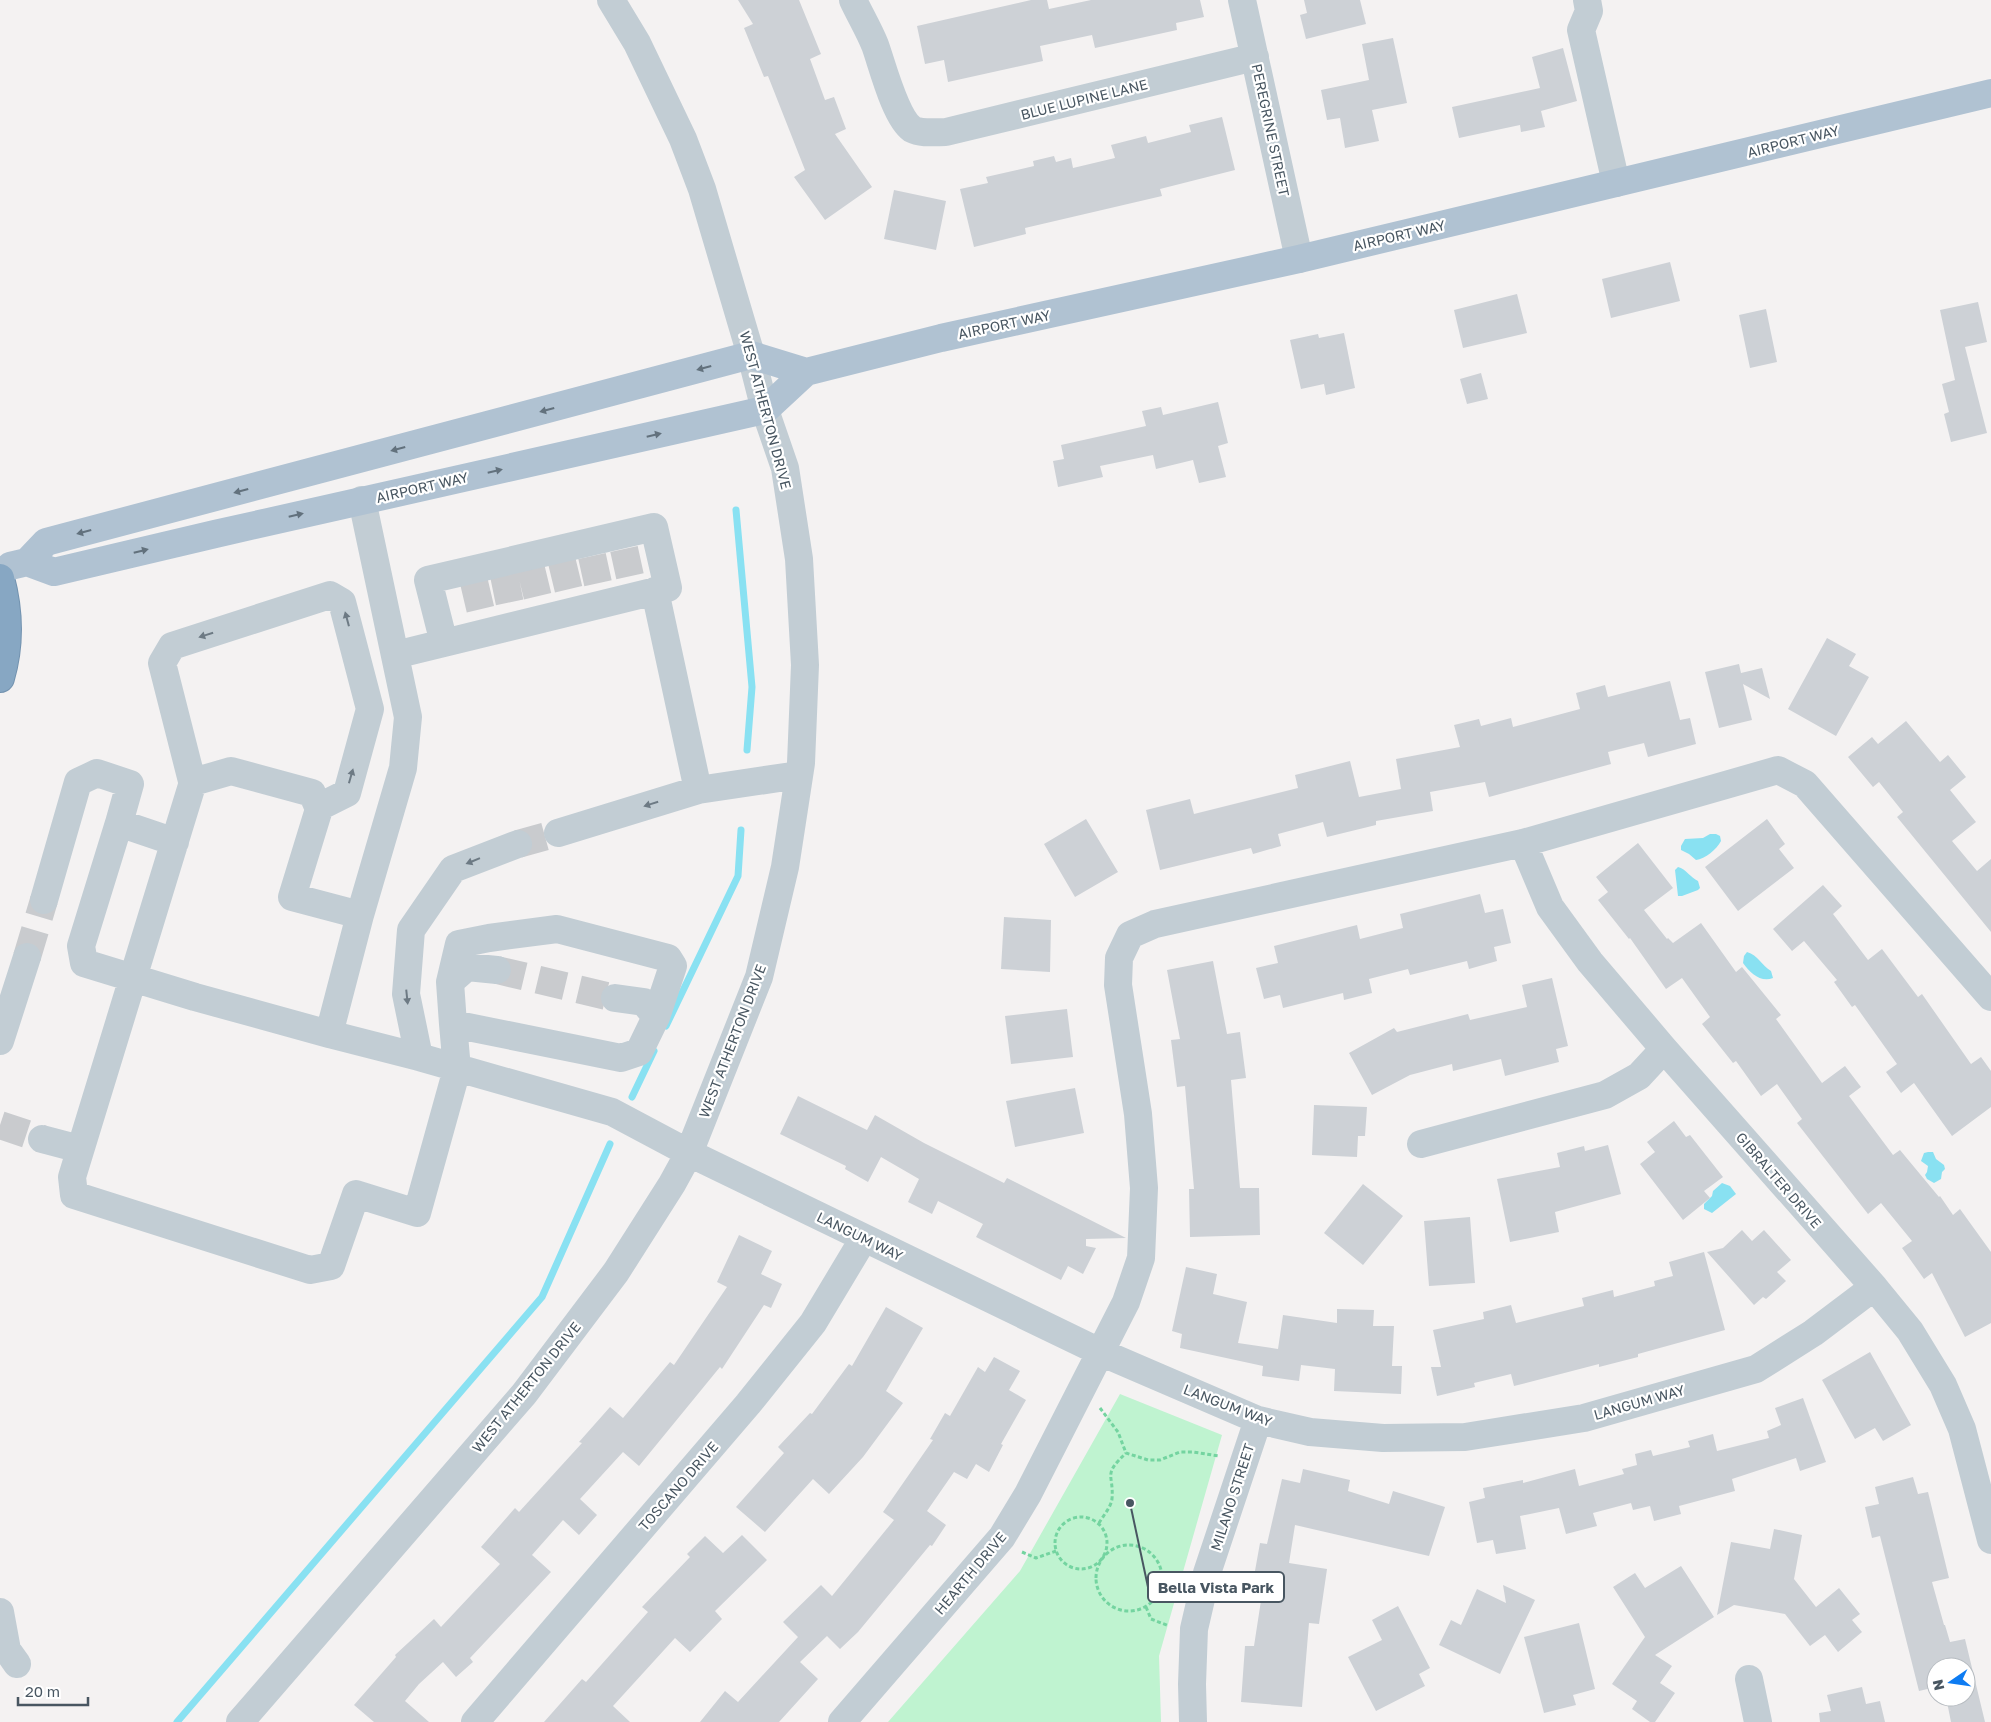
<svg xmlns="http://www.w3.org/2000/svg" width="1991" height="1722" font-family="'Golos Text',sans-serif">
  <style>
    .green { fill: #bff3d0 }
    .water { fill: #89e1f2 }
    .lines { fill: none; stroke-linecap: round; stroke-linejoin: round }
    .stream { stroke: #89e1f2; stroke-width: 7 }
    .building { fill: #cdd1d6 }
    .minor-tunnel { stroke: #c9cbce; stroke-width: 28; stroke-dasharray: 28 14; stroke-linecap: butt }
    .highway-casing { stroke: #7292af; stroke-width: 30 }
    .path { stroke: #74d4a0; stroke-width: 3; stroke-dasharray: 4 2.5; stroke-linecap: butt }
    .minor { stroke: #c2cdd4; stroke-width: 28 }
    .major { stroke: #b0c2d2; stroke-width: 28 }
    .highway { stroke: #87a7c3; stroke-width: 28 }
    .oneway { fill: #62717d }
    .oneway2 { fill: #6d7a84 }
    .labels { text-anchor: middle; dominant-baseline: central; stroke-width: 4.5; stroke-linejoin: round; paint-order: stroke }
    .street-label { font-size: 14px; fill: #485661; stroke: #fff }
    .leader { fill: none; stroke: #485661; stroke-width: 2 }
    .callout-dot { fill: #485661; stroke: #fff; stroke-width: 2 }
    .callout { fill: #fff; stroke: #485661; stroke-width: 2 }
    .callout-label { font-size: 15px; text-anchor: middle; font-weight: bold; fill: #485661 }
  </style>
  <rect width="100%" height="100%" fill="#f4f2f2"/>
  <path class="green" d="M 1120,1394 L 1222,1435 L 1159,1656 L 1161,1722 L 888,1722 L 1020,1571 Z"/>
  <path class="water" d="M 1710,834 L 1716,834 L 1720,836 L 1721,841 C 1717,849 1705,859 1696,860 L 1689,854 L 1681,850 L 1681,846 L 1685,839 L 1703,838 Z
    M 1678,867 C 1686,869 1691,878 1698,881 L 1700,888 L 1698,890 L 1682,896 L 1678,896 L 1675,870 Z
    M 1747,952 C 1758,955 1762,966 1771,971 L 1773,978 C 1761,983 1750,973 1743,963 L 1744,956 Z
    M 1928,1152 L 1933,1152 L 1936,1159 L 1944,1165 L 1945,1169 L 1942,1172 L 1941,1179 L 1934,1183 L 1927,1179 L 1925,1175 L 1927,1172 L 1928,1166 L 1921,1161 L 1924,1153 Z
    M 1722,1183 L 1730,1186 L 1736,1194 L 1712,1213 L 1704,1209 L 1704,1204 L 1712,1196 L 1713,1191 Z"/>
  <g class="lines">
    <path class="stream" d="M 736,510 L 752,687 L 747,750
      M 666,1026 L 738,876 L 741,830
      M 632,1097 L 654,1051
      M 177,1722 L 542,1297 L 610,1144"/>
  </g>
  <path class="building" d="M 738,0 L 799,0 L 821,54 L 810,59 L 825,100 L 834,97 L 846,129 L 835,134 L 872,187 L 825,220 L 794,177 L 805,170 L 768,76 L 764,77 L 744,28 L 753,24 Z
    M 1031,0 L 1047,0 L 1049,9 L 1091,0 L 1200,0 L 1204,17 L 1176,23 L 1177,30 L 1095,48 L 1092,35 L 1040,46 L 1043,61 L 948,82 L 944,60 L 925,64 L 917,26 Z
    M 1304,0 L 1360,0 L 1366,24 L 1306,39 L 1300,15 L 1307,13 Z
    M 1393,38 L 1407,103 L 1372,110 L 1379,141 L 1345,148 L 1340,118 L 1327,120 L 1321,90 L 1369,80 L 1362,44 Z
    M 1563,48 L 1577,101 L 1541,111 L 1545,127 L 1521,132 L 1520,125 L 1459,138 L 1452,107 L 1540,88 L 1532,57 Z
    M 1222,117 L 1235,170 L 1160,189 L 1162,196 L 1025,228 L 1026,234 L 974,247 L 960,189 L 988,183 L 986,177 L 1034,166 L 1033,161 L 1054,156 L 1056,162 L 1071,158 L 1073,168 L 1115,158 L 1111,145 L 1146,136 L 1148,143 L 1191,132 L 1189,125 Z
    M 894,190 L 946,201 L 936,250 L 884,239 Z
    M 1670,262 L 1680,301 L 1611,318 L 1602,279 Z
    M 1517,294 L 1527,333 L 1463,348 L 1454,310 Z
    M 1978,302 L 1987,342 L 1965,347 L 1987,433 L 1951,442 L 1944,414 L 1949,412 L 1942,384 L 1955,380 L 1940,310 Z
    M 1766,309 L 1777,362 L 1750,368 L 1739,315 Z
    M 1344,333 L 1355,388 L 1326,395 L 1324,384 L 1301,389 L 1290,340 L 1318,334 L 1319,338 Z
    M 1481,373 L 1488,399 L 1467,404 L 1460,379 Z
    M 1218,402 L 1228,443 L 1218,446 L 1226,477 L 1199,483 L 1193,460 L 1156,469 L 1153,455 L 1100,466 L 1103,477 L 1058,487 L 1053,461 L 1064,459 L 1061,445 L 1146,426 L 1142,411 L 1161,407 L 1163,415 Z
    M 1827,638 L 1856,654 L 1849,666 L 1869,677 L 1836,736 L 1788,709 Z
    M 1739,664 L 1741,673 L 1762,668 L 1770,699 L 1743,684 L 1752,720 L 1719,728 L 1705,672 Z
    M 1670,681 L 1680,720 L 1690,718 L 1696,744 L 1648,757 L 1644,743 L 1608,752 L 1611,764 L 1489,797 L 1485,782 L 1430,792 L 1433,811 L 1376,821 L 1376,825 L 1327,837 L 1323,822 L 1278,834 L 1281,846 L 1253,854 L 1251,848 L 1160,870 L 1146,810 L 1190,799 L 1194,814 L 1298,788 L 1295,775 L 1350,761 L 1359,797 L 1401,789 L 1396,759 L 1460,747 L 1454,725 L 1479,719 L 1481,726 L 1511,718 L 1513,727 L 1580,709 L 1576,693 L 1605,685 L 1608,697 Z
    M 1906,721 L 1940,762 L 1948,755 L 1966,777 L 1950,790 L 1976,822 L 1952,841 L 1977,871 L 1991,859 L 1991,932 L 1897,817 L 1903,812 L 1879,782 L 1873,787 L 1848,757 L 1872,737 L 1878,744 Z
    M 1086,819 L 1118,872 L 1075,897 L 1044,844 Z
    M 1767,819 L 1785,844 L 1779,849 L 1794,868 L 1738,911 L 1705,867 Z
    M 1638,843 L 1673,888 L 1644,910 L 1667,939 L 1668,938 L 1673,943 L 1701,923 L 1736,972 L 1742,967 L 1781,1015 L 1776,1019 L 1822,1083 L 1845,1066 L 1861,1087 L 1849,1096 L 1893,1155 L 1900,1150 L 1939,1197 L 1940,1196 L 1953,1215 L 1960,1209 L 1991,1252 L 1991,1323 L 1965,1337 L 1932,1273 L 1924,1279 L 1902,1248 L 1912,1241 L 1881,1203 L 1868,1214 L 1797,1123 L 1802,1119 L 1777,1084 L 1761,1096 L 1736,1061 L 1733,1063 L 1702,1024 L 1710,1017 L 1682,978 L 1666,989 L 1630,938 L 1629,939 L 1598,900 L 1608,892 L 1596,877 Z
    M 1823,885 L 1842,906 L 1833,914 L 1868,960 L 1882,949 L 1918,997 L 1922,994 L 1971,1064 L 1981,1057 L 1991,1071 L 1991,1107 L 1952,1136 L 1914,1083 L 1901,1093 L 1886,1072 L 1897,1064 L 1855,1005 L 1852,1007 L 1834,982 L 1837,980 L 1804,941 L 1792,951 L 1773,929 Z
    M 1480,894 L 1485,913 L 1503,909 L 1511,943 L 1494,947 L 1497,961 L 1469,969 L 1467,961 L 1410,975 L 1408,969 L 1369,979 L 1372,993 L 1344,1000 L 1343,993 L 1283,1008 L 1280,995 L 1264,999 L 1256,968 L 1278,963 L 1274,946 L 1357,925 L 1360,939 L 1403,928 L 1400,914 Z
    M 1004,917 L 1051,920 L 1050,972 L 1001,969 Z
    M 1213,961 L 1227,1034 L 1240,1032 L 1246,1078 L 1231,1080 L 1240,1188 L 1259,1188 L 1260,1235 L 1190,1237 L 1189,1189 L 1194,1189 L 1185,1086 L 1177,1087 L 1171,1040 L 1180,1039 L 1167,970 Z
    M 1552,978 L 1568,1046 L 1556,1049 L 1559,1062 L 1505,1076 L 1501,1059 L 1453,1071 L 1452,1064 L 1410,1075 L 1372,1095 L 1349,1053 L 1394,1028 L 1397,1032 L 1468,1014 L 1470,1020 L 1527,1007 L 1522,985 Z
    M 1067,1009 L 1073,1057 L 1011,1064 L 1005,1016 Z
    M 1075,1088 L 1084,1133 L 1015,1147 L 1006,1101 Z
    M 798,1096 L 867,1130 L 875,1115 L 924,1143 L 1004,1183 L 1007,1178 L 1126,1238 L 1086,1239 L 1086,1246 L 1096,1248 L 1083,1274 L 1068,1266 L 1061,1280 L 976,1237 L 983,1224 L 938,1201 L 932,1214 L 908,1202 L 919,1179 L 881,1157 L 868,1182 L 845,1169 L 846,1166 L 780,1134 Z
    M 1314,1105 L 1367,1107 L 1365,1136 L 1358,1136 L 1357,1157 L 1312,1155 Z
    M 1674,1121 L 1686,1137 L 1690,1135 L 1723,1177 L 1704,1191 L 1710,1198 L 1683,1220 L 1640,1164 L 1655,1152 L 1647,1142 Z
    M 1608,1145 L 1621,1194 L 1555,1212 L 1559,1232 L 1510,1242 L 1497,1179 L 1560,1167 L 1557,1153 L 1584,1146 L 1585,1151 Z
    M 1363,1184 L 1403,1216 L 1363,1265 L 1324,1233 Z
    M 1470,1217 L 1475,1283 L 1429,1286 L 1424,1221 Z
    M 1742,1230 L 1752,1241 L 1764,1230 L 1791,1260 L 1777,1272 L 1786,1281 L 1766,1299 L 1763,1297 L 1754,1305 L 1707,1252 L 1723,1248 Z
    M 739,1235 L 772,1251 L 761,1274 L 782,1284 L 771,1308 L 764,1305 L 722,1369 L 720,1367 L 639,1466 L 623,1452 L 580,1499 L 597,1515 L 579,1535 L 563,1520 L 532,1555 L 551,1572 L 470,1658 L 473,1662 L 456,1677 L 443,1662 L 419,1684 L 405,1701 L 429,1722 L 374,1722 L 354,1705 L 396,1657 L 395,1655 L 434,1619 L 441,1627 L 500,1564 L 481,1547 L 515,1508 L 519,1512 L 582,1443 L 579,1442 L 610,1407 L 623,1418 L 670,1362 L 674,1365 L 727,1287 L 717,1282 Z
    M 1704,1252 L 1725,1330 L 1638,1354 L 1638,1357 L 1599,1367 L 1599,1364 L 1514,1386 L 1511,1374 L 1474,1383 L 1475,1387 L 1437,1396 L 1431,1367 L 1441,1367 L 1433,1330 L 1484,1319 L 1483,1312 L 1511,1305 L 1516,1323 L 1584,1306 L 1582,1298 L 1613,1290 L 1614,1297 L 1655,1286 L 1654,1281 L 1673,1276 L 1669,1262 Z
    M 1186,1267 L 1217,1274 L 1213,1294 L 1247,1302 L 1238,1343 L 1278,1349 L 1283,1315 L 1337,1323 L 1337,1309 L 1374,1310 L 1373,1326 L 1394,1326 L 1392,1366 L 1402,1366 L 1401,1394 L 1334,1391 L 1335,1369 L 1301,1365 L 1299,1381 L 1262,1376 L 1263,1366 L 1180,1348 L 1182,1334 L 1172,1331 Z
    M 886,1307 L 923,1328 L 886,1391 L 903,1403 L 863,1457 L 829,1494 L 813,1479 L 765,1532 L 736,1507 L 784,1453 L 778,1447 L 810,1413 L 812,1414 L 849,1364 L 852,1366 Z
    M 1870,1352 L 1911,1425 L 1883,1441 L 1875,1428 L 1855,1439 L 1822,1380 Z
    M 994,1357 L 1020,1371 L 1009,1390 L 1026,1400 L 1001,1444 L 1003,1445 L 989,1472 L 976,1464 L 967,1479 L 954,1472 L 927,1511 L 946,1525 L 932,1546 L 930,1545 L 858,1632 L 840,1649 L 827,1636 L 800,1662 L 818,1679 L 779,1722 L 700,1722 L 725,1691 L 738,1702 L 798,1637 L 783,1622 L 821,1585 L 832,1596 L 894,1520 L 883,1512 L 933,1440 L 930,1439 L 945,1413 L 950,1416 L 978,1367 L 985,1372 Z
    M 1803,1398 L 1826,1462 L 1800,1471 L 1796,1458 L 1732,1479 L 1735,1491 L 1679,1506 L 1681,1514 L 1654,1521 L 1650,1506 L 1633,1510 L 1631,1503 L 1593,1513 L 1597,1526 L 1566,1534 L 1559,1508 L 1520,1516 L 1526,1549 L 1496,1554 L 1493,1540 L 1477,1543 L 1469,1502 L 1485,1498 L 1483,1488 L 1523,1480 L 1523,1483 L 1575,1469 L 1579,1486 L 1624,1474 L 1622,1469 L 1637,1465 L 1635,1454 L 1651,1450 L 1653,1456 L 1690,1447 L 1688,1441 L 1713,1434 L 1717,1451 L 1769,1438 L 1767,1431 L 1781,1425 L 1775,1408 Z
    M 1303,1469 L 1350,1480 L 1348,1491 L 1389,1504 L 1393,1491 L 1445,1507 L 1429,1556 L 1295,1525 L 1289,1563 L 1327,1569 L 1319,1624 L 1309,1623 L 1302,1707 L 1241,1702 L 1245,1646 L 1254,1646 L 1262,1594 L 1251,1593 L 1260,1543 L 1267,1544 L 1282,1479 L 1300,1483 Z
    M 1913,1477 L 1918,1494 L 1928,1492 L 1949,1578 L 1932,1582 L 1944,1625 L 1945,1625 L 1950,1642 L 1965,1639 L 1985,1722 L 1951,1722 L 1946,1697 L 1966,1697 L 1966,1667 L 1936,1667 L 1936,1687 L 1919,1691 L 1880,1536 L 1872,1538 L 1865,1507 L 1879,1504 L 1875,1487 Z
    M 1774,1529 L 1802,1535 L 1794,1579 L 1816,1607 L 1839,1588 L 1860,1614 L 1852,1620 L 1862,1632 L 1838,1652 L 1825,1635 L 1810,1646 L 1785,1614 L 1734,1605 L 1717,1615 L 1731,1542 L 1770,1549 Z
    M 742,1535 L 767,1560 L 715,1611 L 722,1619 L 690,1652 L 675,1638 L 613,1706 L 630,1722 L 544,1722 L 582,1679 L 586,1682 L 648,1612 L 642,1607 L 690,1557 L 687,1554 L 705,1536 L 723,1553 Z
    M 1681,1566 L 1714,1617 L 1655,1655 L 1672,1666 L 1660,1683 L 1675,1693 L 1655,1722 L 1650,1722 L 1632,1709 L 1637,1701 L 1612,1684 L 1645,1637 L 1613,1587 L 1635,1573 L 1645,1588 Z
    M 1503,1585 L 1535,1600 L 1500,1674 L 1439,1645 L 1451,1620 L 1461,1625 L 1477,1589 L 1506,1603 Z
    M 1398,1606 L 1430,1668 L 1419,1674 L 1425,1686 L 1376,1711 L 1348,1657 L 1382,1640 L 1372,1620 Z
    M 1579,1623 L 1595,1689 L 1573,1695 L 1576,1705 L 1544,1713 L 1524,1637 Z
    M 1862,1687 L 1866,1704 L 1880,1701 L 1885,1722 L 1820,1722 L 1819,1713 L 1831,1711 L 1827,1695 Z"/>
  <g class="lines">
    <path class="minor-tunnel" d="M 624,549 L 631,581
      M 592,556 L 599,588
      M 562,562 L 570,595
      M 531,569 L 539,602
      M 504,575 L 511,609
      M 474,582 L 482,616
      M 518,844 L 558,833
      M 27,957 L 44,900
      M 497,970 L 615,998
      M 0,1125 L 42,1139"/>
    <defs>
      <path id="highway" d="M 0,578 C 9,612 10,644 0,678"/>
    </defs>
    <use href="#highway" class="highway-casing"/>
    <path class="path" d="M 1100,1408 L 1118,1432 L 1126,1453 L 1148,1460 L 1160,1460 L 1180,1452 L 1193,1452 L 1219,1456
      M1055 1543a26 26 0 1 1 52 0a26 26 0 1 1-52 0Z
      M 1099,1523 C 1103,1516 1111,1507 1112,1499 C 1114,1473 1102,1476 1126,1453
      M1096 1578a33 33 0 1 1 66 0a33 33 0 1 1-66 0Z
      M 1022,1552 L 1036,1558 L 1056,1551
      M 1146,1607 L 1151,1619 L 1169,1626"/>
    <path class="minor" d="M 853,0 C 860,15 869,30 875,45 C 882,64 895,117 912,129 C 921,134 936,132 946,132 L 1255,57
      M 1242,0 L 1299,259
      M 1587,0 L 1589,11 L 1581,30 L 1616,183
      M 362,500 L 408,717 L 403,768 L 360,915 L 329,1034 L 419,1057 L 612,1112 L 689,1153 L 1100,1352 L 1258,1420 L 1310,1432 L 1383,1438 L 1465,1437 L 1584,1418 L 1756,1369 L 1813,1333 L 1874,1287
      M 655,591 L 698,790
      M 395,655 L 668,588 L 654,527 L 428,580 L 444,643
      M 193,785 L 162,663 L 172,646 L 330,595 L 342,602 L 370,709 L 347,793 L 319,807
      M 558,833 L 698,790 L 799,775
      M 175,842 L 119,823 L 81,946 L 84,963 L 195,997 L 329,1034
      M 1523,843 L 1550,907 L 1590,962 L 1664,1049 L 1874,1287 L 1910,1331 L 1943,1385 L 1962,1429 L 1991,1540
      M 44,900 L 78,782 L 97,773 L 130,784 L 119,823
      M 360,915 L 292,897 L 319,809 L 312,793 L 231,771 L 193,782 L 72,1177 L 74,1195 L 310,1270 L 331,1266 L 356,1194 L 417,1213 L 457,1069 L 453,1024 L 621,1058 L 639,1052 L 656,1017 L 644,1002 L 615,998
      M 450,982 L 459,944 L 489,938 L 557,929 L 668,958 L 673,966 L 656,1017
      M 453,1024 L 450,982 L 467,967 L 497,970
      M 0,1041 L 27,957
      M 419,1057 L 406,994 L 411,930 L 453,869 L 518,844
      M 42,1139 L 80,1149
      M 1421,1144 L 1605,1095 L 1639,1076 L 1664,1049
      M 0,1612 L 7,1650 L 17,1664
      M 1749,1679 L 1758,1722
      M 240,1722 L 524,1394 L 616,1272 L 672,1184 L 689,1153 L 759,977 L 785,867 L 801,763 L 805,665 L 799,559 L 785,468 L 765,410 L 751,355 L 702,189 L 683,139 L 637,43 L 611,0
      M 475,1722 L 748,1404 L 813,1323 L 864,1238
      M 842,1722 L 1002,1537 L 1028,1494 L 1126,1302 L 1141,1258 L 1144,1188 L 1138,1114 L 1118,985 L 1119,958 L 1130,935 L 1155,924 L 1523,843 L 1778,770 L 1805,784 L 1991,997
      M 1193,1722 L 1192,1684 L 1194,1629 L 1207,1573 L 1258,1420"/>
    <path class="major" d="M 27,562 L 54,572 L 215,534 L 765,410 L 806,372 L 941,338 L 1299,259 L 1991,93
      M 10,566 L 27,562 L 46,542 L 751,355 L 806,372"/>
    <use href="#highway" class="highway"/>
  </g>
  <defs><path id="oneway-solid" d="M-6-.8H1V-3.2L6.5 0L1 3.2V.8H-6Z" transform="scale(1.25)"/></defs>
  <g class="oneway">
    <use href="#oneway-solid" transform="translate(704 368) rotate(165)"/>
    <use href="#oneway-solid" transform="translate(547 410) rotate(165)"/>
    <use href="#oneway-solid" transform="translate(654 435) rotate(-13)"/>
    <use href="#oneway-solid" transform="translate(398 449) rotate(165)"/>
    <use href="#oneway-solid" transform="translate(495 471) rotate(-13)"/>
    <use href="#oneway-solid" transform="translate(241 491) rotate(165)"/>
    <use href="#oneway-solid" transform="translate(296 515) rotate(-13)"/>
    <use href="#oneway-solid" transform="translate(84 532) rotate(165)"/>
    <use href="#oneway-solid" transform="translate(141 551) rotate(-14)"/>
  </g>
  <g class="oneway2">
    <use href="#oneway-solid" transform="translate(347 619) rotate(-105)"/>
    <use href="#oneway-solid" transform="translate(206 635) rotate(162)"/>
    <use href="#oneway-solid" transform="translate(351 776) rotate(-74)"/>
    <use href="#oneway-solid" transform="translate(651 804) rotate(163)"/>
    <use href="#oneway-solid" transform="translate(473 861) rotate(158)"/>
    <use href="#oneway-solid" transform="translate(407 997) rotate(84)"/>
  </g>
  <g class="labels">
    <g class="street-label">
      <text transform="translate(1084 99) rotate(-14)">BLUE LUPINE LANE</text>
      <text transform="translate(1271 130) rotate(78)">PEREGRINE STREET</text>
      <text transform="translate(1793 141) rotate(-14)">AIRPORT WAY</text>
      <text transform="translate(1399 235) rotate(-13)">AIRPORT WAY</text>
      <text transform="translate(1004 324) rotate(-12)">AIRPORT WAY</text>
      <text transform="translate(766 410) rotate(75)">WEST ATHERTON DRIVE</text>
      <text transform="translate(422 487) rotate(-13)">AIRPORT WAY</text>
      <text transform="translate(732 1041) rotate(-69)">WEST ATHERTON DRIVE</text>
      <text transform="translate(1779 1180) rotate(49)">GIBRALTER DRIVE</text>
      <text transform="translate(860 1236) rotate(26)">LANGUM WAY</text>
      <text transform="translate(526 1387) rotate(-51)">WEST ATHERTON DRIVE</text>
      <text transform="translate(1639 1402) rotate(-16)">LANGUM WAY</text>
      <text transform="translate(1228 1405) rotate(21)">LANGUM WAY</text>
      <text transform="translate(678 1486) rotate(-49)">TOSCANO DRIVE</text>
      <text transform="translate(1232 1497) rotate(-72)">MILANO STREET</text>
      <text transform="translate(970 1573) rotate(-50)">HEARTH DRIVE</text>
    </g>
  </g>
  <path class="leader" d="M1130 1503L1148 1587"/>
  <circle class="callout-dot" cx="1130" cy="1503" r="5"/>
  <rect class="callout" x="1148" y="1572" width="136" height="30" rx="5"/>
  <g class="callout-label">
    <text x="1216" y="1593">Bella Vista Park</text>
  </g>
  <g transform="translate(1951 1682) rotate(257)"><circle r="24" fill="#ffffff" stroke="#b6bbc0"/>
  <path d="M0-4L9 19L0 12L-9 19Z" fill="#0e7cf2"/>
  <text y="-8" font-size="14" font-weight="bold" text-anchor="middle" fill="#485661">N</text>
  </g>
  <path d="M18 1697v8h70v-8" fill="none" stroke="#485661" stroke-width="2.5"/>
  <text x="25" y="1697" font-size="15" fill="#485661" stroke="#ffffff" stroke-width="4" paint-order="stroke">20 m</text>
</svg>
